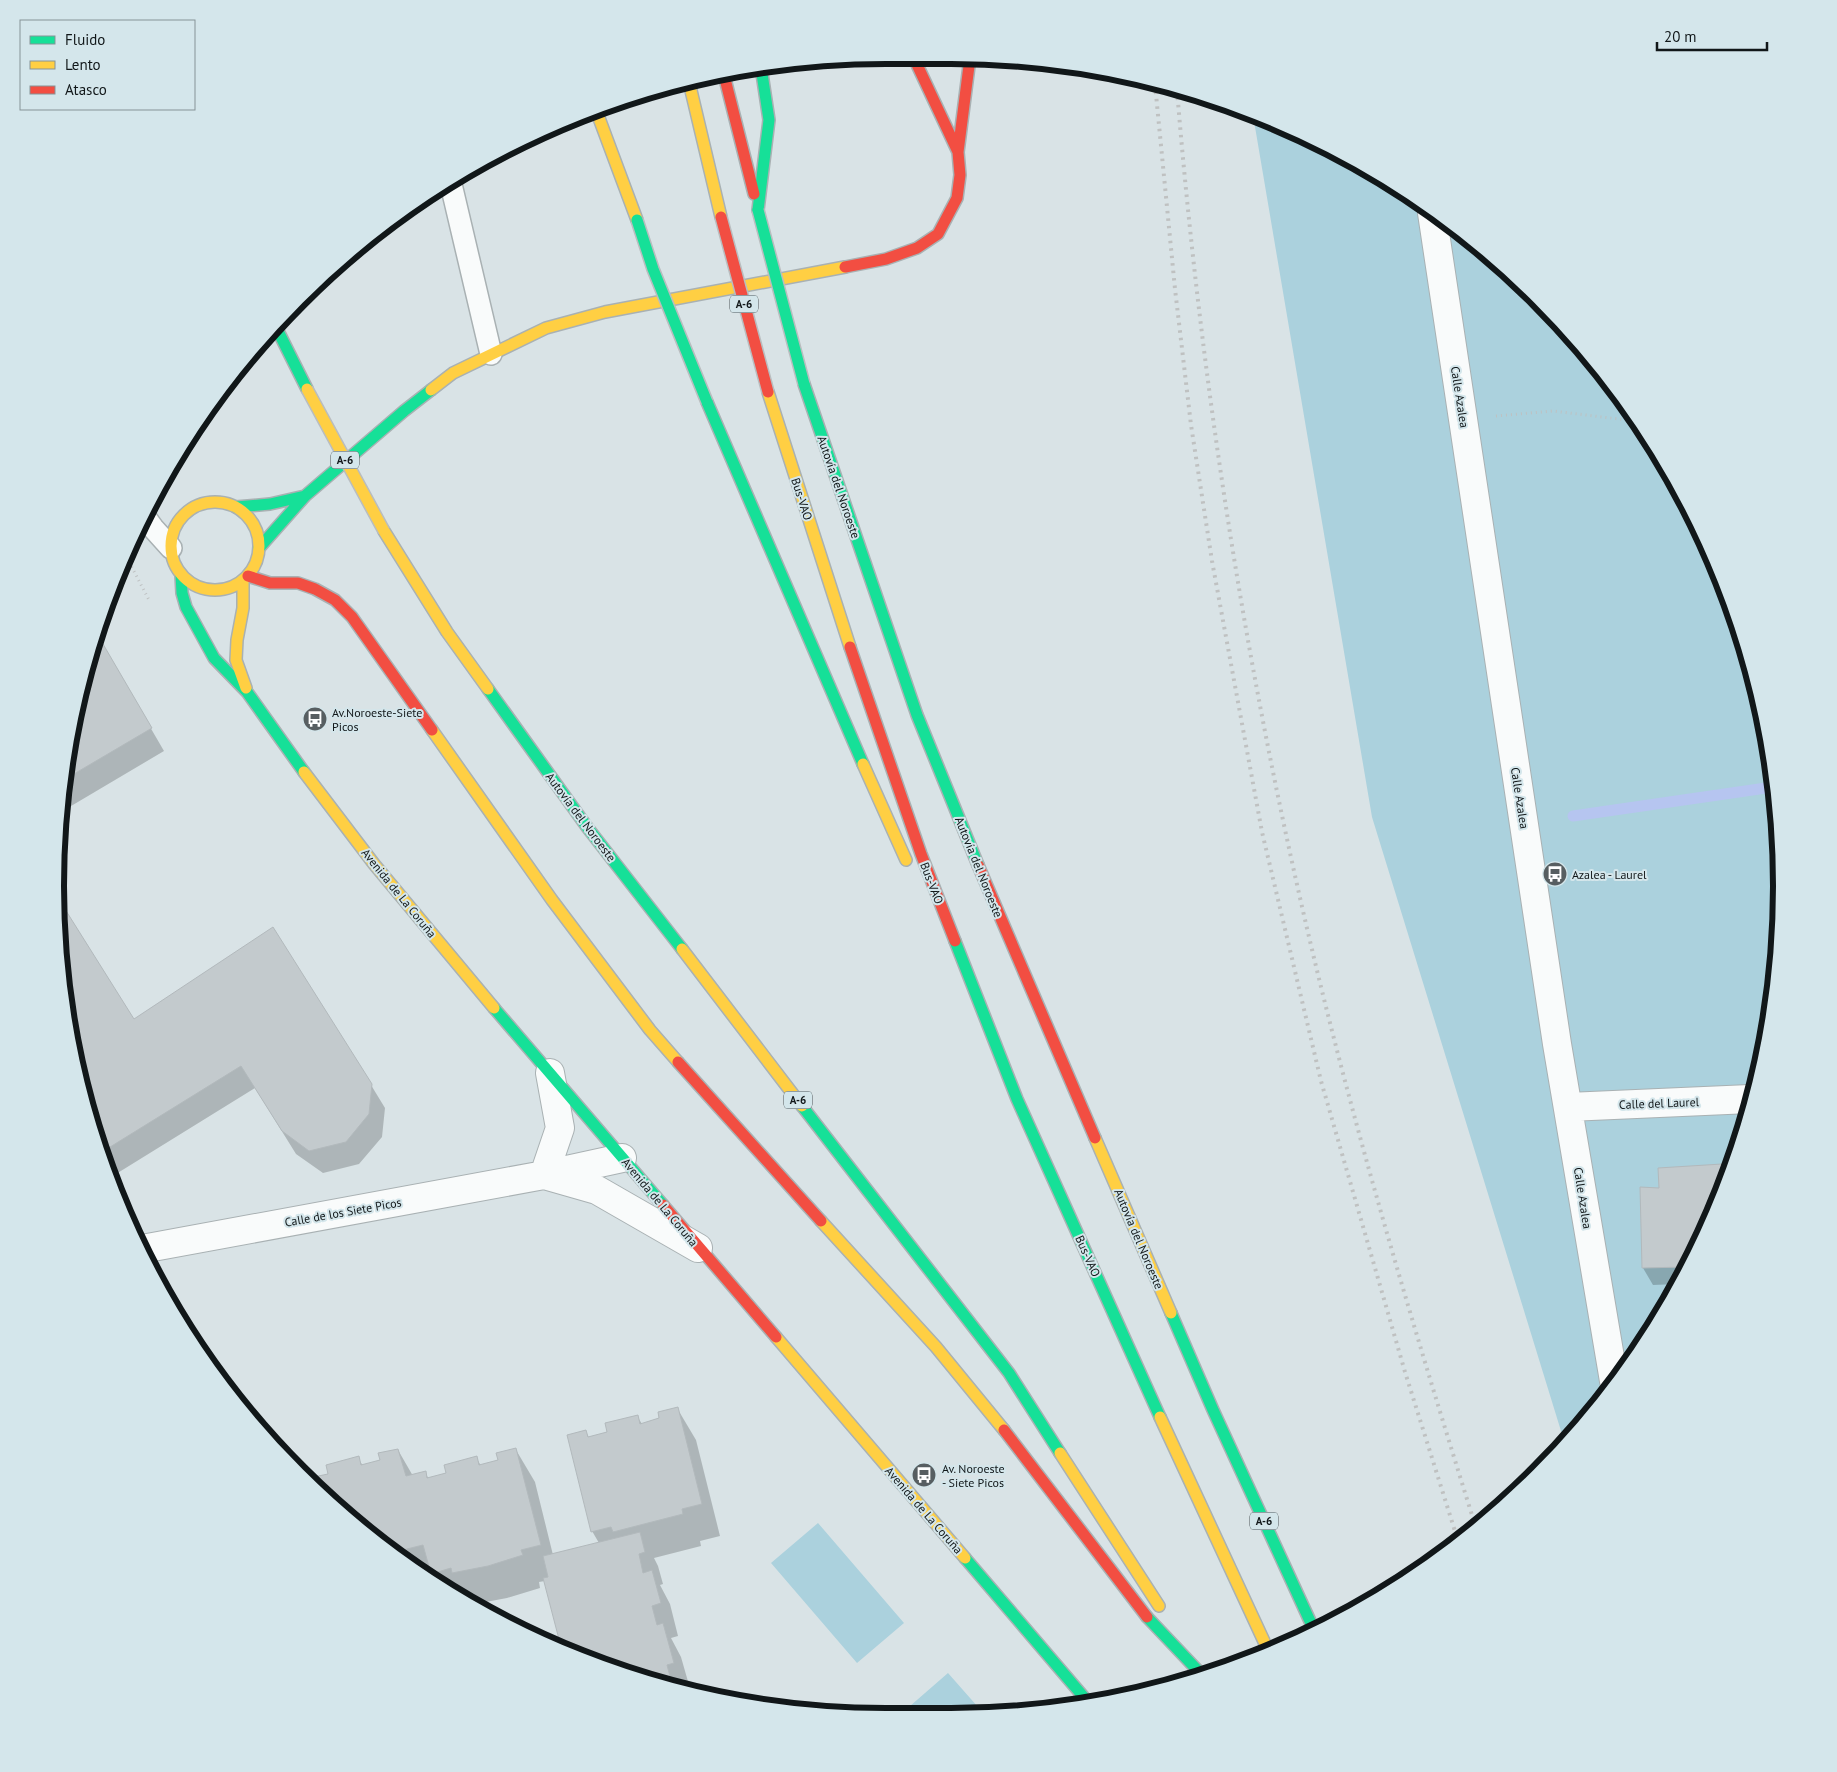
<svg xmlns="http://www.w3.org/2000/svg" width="1837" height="1772" font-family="'PT Sans',sans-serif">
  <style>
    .park { fill: #abd1dd }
    .shadow { fill: #0003 }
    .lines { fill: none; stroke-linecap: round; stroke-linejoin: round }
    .stream { stroke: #b6c5f0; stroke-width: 11 }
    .building { fill: #c3cacd; stroke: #b2b9bc }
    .lane-casing { stroke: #a9b1b3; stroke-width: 24 }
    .street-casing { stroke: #a9b1b3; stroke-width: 30 }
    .fast-casing { stroke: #a9b1b3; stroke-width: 14 }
    .slow-casing { stroke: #a9b1b3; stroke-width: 14 }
    .jam-casing { stroke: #a9b1b3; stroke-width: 14 }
    .path { stroke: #bec1c2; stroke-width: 3; stroke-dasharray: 1 4; stroke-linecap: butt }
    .lane { stroke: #f9fbfb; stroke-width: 21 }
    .street { stroke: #f9fbfb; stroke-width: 28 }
    .fast { stroke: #16e098; stroke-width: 11 }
    .slow { stroke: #ffcf43; stroke-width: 11 }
    .jam { stroke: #f24e42; stroke-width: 11 }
    .rail { stroke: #bfc1c1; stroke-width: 4; stroke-dasharray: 2.5 5; stroke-linecap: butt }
    .fast-bridge-casing { stroke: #b9bdbf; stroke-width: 14; stroke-linecap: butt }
    .slow-bridge-casing { stroke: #b9bdbf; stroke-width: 14; stroke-linecap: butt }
    .jam-bridge-casing { stroke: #b9bdbf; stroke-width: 14; stroke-linecap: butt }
    .fast-bridge { stroke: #16e098; stroke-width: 11 }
    .slow-bridge { stroke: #ffcf43; stroke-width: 11 }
    .jam-bridge { stroke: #f24e42; stroke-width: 11 }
    .labels { text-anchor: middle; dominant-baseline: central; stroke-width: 4; stroke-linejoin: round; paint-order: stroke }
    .shield { fill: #d4e6eb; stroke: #4c5558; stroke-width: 1 }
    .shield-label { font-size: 11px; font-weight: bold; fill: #111719 }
    .street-label { font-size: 12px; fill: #111719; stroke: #d4e6eb }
    .poi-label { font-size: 12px; fill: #111719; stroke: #d4e6eb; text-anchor: start }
    .rim { fill: none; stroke: #111719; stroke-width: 6 }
  </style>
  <rect width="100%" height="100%" fill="#d9e3e6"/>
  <path class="park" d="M 1253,115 L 1366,166 L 1499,261 L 1610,380 L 1696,518 L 1754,671 L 1780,831 L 1775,994 L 1738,1153 L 1671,1301 L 1576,1434 L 1565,1444 L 1372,817 Z
    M 818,1523 L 904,1623 L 857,1663 L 771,1563 Z
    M 948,1673 L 985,1715 L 903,1715 L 902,1713 Z"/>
  <path class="shadow" d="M 96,634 L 164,751 L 61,812 L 62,777 Z
    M 58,900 L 133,1021 L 371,1085 L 385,1108 L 382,1137 L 359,1164 L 323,1173 L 296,1154 L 255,1088 L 116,1174 L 96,1141 L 71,1048 L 57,941 Z
    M 1721,1165 L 1727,1176 L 1678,1284 L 1653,1285 L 1643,1268 L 1660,1190 Z
    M 677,1408 L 696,1440 L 720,1536 L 700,1541 L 701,1546 L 654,1558 L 658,1566 L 663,1584 L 660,1585 L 670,1604 L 678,1636 L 671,1638 L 681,1657 L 691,1692 L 671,1689 L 563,1648 L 545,1581 L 539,1582 L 540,1588 L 507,1598 L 475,1604 L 380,1545 L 304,1474 L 307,1473 L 310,1479 L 330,1474 L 358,1458 L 363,1466 L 382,1461 L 398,1450 L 413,1476 L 425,1473 L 429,1479 L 448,1474 L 476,1457 L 481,1466 L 500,1461 L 516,1450 L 535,1482 L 553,1555 L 599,1543 L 592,1531 L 586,1432 L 589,1438 L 609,1433 L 637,1416 L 642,1424 L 660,1419 Z"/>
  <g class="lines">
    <path class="stream" d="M 1573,816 L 1773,787"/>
  </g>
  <path class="building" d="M 96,632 L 152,728 L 62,781 L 62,777 Z
    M 58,898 L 134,1019 L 273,927 L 372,1084 L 369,1114 L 346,1142 L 309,1151 L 282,1131 L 241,1066 L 102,1152 L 96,1143 L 71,1048 L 57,941 Z
    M 1722,1164 L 1720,1193 L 1686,1267 L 1642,1268 L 1640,1187 L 1659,1188 L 1658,1168 Z
    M 678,1407 L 702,1504 L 682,1509 L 683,1514 L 613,1532 L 611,1527 L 591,1532 L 567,1435 L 586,1430 L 588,1437 L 607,1432 L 605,1423 L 638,1415 L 640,1424 L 659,1418 L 658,1412 Z
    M 516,1448 L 541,1545 L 521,1550 L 523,1555 L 488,1566 L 452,1573 L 451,1568 L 431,1574 L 423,1545 L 403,1550 L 405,1555 L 398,1557 L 380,1545 L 303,1473 L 308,1472 L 309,1478 L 328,1474 L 326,1465 L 359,1456 L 361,1465 L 380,1460 L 378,1453 L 398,1449 L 406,1476 L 426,1471 L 427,1478 L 446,1473 L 444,1465 L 477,1456 L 479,1465 L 498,1460 L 496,1453 Z
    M 640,1532 L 645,1552 L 639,1554 L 643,1573 L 652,1570 L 661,1603 L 652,1606 L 657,1625 L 663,1623 L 674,1663 L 667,1665 L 672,1684 L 681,1681 L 683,1691 L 671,1689 L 567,1650 L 567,1648 L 561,1647 L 543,1578 L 548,1577 L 543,1556 Z"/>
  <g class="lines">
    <defs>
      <path id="lane" d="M 450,180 L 491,354
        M 145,517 L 153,528 L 171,548"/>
      <path id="street" d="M 1432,213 L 1557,1044 L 1614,1381
        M 1568,1107 L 1750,1099
        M 544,1175 L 560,1128 L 550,1073
        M 548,1176 L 597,1190 L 698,1248
        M 142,1249 L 544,1175 L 622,1158"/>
      <path id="fast" d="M 758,210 L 769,120 L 761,67
        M 275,325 L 307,389
        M 804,384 L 917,715 L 978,865
        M 707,402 L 863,764
        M 236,507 L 270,504 L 305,496
        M 259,548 L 305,496 L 404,411 L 431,390
        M 181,575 L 182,593 L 186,607 L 214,658 L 247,692 L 304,772
        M 488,689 L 587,827 L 682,949
        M 955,941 L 1017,1099 L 1160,1417
        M 494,1008 L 663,1205
        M 802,1106 L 1009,1373 L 1060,1453
        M 1171,1313 L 1213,1410 L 1315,1632
        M 965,1558 L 1088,1702
        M 1147,1617 L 1202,1675"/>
      <path id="slow" d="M 689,82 L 721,217
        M 596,110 L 637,220
        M 431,390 L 453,373 L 546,328 L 605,312 L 845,267
        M 768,392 L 850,647
        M171 546a44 44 0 1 1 88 0a44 44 0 1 1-88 0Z
        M 384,531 L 447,632 L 488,689
        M 243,581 L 243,608 L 237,640 L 236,660 L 246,688
        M 432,730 L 552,900 L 650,1030 L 678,1062
        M 863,764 L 906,860
        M 304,772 L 374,864 L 494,1008
        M 682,949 L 802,1106
        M 1095,1138 L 1171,1313
        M 821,1221 L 936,1347 L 1004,1430
        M 776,1337 L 965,1558
        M 1160,1417 L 1268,1650
        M 1060,1453 L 1159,1606"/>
      <path id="jam" d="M 913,56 L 958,152
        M 723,71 L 754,194
        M 845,267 L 886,259 L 917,248 L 938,234 L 957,198 L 960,175 L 958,152 L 970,58
        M 248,576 L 270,583 L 298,583 L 315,589 L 335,600 L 352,617 L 432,730
        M 850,647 L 921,854 L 955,941
        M 978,865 L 1095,1138
        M 678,1062 L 821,1221
        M 663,1205 L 776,1337
        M 1004,1430 L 1147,1617"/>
    </defs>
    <use href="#lane" class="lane-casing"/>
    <use href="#street" class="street-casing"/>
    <use href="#fast" class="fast-casing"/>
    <use href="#slow" class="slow-casing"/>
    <use href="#jam" class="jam-casing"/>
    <path class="path" d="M 1496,416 L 1553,411 L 1635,421
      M 127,558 L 149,600"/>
    <use href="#lane" class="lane"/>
    <use href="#street" class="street"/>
    <use href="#fast" class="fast"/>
    <use href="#slow" class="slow"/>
    <use href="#jam" class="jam"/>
    <path class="rail" d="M 1155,84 L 1175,289 L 1191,425 L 1212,561 L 1262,832 L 1321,1081 L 1405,1372 L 1459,1544
      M 1177,90 C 1201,382 1246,673 1314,958 C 1360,1150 1417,1339 1476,1528"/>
    <defs>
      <path id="fast-bridge" d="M 758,210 L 804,384
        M 637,220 L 653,269 L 707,402"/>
      <path id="slow-bridge" d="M 307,389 L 384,531"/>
      <path id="jam-bridge" d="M 721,217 L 768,392"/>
    </defs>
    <use href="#fast-bridge" class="fast-bridge-casing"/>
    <use href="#slow-bridge" class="slow-bridge-casing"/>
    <use href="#jam-bridge" class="jam-bridge-casing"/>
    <use href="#fast-bridge" class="fast-bridge"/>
    <use href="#slow-bridge" class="slow-bridge"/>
    <use href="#jam-bridge" class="jam-bridge"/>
  </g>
  <defs>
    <symbol id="bus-disc" viewBox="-11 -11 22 22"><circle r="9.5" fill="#575e61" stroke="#d4e6eb"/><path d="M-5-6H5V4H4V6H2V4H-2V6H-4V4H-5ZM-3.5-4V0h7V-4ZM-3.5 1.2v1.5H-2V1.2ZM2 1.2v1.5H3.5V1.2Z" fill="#fff"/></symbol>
  </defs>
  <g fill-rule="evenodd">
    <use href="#bus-disc" x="301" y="705" width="28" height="28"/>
    <use href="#bus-disc" x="1541" y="860" width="28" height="28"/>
    <use href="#bus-disc" x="910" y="1461" width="28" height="28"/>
  </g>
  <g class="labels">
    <g class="shield">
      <rect x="730" y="295.5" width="28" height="17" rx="4"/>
      <rect x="331" y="451.5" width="28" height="17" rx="4"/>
      <rect x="784" y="1091.5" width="28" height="17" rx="4"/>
      <rect x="1250" y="1512.5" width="28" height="17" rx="4"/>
    </g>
    <g class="shield-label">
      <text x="744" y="304">A-6</text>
      <text x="345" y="460">A-6</text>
      <text x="798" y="1100">A-6</text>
      <text x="1264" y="1521">A-6</text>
    </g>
    <g class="street-label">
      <text transform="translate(1460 397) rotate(81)">Calle Azalea</text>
      <text transform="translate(839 487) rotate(71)">Autovía del Noroeste</text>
      <text transform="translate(802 499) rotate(72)">Bus-VAO</text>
      <text transform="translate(1520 798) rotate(81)">Calle Azalea</text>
      <text transform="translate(581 817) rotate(53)">Autovía del Noroeste</text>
      <text transform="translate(979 867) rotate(68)">Autovía del Noroeste</text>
      <text transform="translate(932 883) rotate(69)">Bus-VAO</text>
      <text transform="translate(399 893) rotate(51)">Avenida de La Coruña</text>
      <text transform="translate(1659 1103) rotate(-2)">Calle del Laurel</text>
      <text transform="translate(1583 1198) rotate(81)">Calle Azalea</text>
      <text transform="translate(660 1202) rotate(50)">Avenida de La Coruña</text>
      <text transform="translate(343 1212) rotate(-10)">Calle de los Siete Picos</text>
      <text transform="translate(1139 1239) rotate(67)">Autovía del Noroeste</text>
      <text transform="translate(1088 1256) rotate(66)">Bus-VAO</text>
      <text transform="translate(924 1510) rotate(49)">Avenida de La Coruña</text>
    </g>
    <g class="poi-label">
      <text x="332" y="712">Av.Noroeste-Siete<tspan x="332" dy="14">Picos</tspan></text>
      <text x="1572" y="874">Azalea - Laurel</text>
      <text x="942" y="1468">Av. Noroeste<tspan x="942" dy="14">- Siete Picos</tspan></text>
    </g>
  </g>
  <path d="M0 0H1837V1772H0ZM886 64H951A822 822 0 0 1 1773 886V886A822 822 0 0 1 951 1708H886A822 822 0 0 1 64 886V886A822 822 0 0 1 886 64Z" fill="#d4e6eb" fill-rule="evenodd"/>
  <path class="rim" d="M886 64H951A822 822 0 0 1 1773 886V886A822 822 0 0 1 951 1708H886A822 822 0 0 1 64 886V886A822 822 0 0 1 886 64Z"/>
  <rect x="20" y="20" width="175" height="90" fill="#d4e6eb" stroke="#869397"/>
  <rect x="30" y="36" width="25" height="8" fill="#16e098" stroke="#869397"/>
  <text x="65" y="45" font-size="15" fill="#111719">Fluido</text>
  <rect x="30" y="61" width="25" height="8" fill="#ffcf43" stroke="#869397"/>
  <text x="65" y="70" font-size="15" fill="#111719">Lento</text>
  <rect x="30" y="86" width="25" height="8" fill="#f24e42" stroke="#869397"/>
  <text x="65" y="95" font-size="15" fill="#111719">Atasco</text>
  <path d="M1657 42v8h110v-8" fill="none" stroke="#111719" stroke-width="2.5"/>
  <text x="1664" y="42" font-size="15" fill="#111719" stroke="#d4e6eb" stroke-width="4" paint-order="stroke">20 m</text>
</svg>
